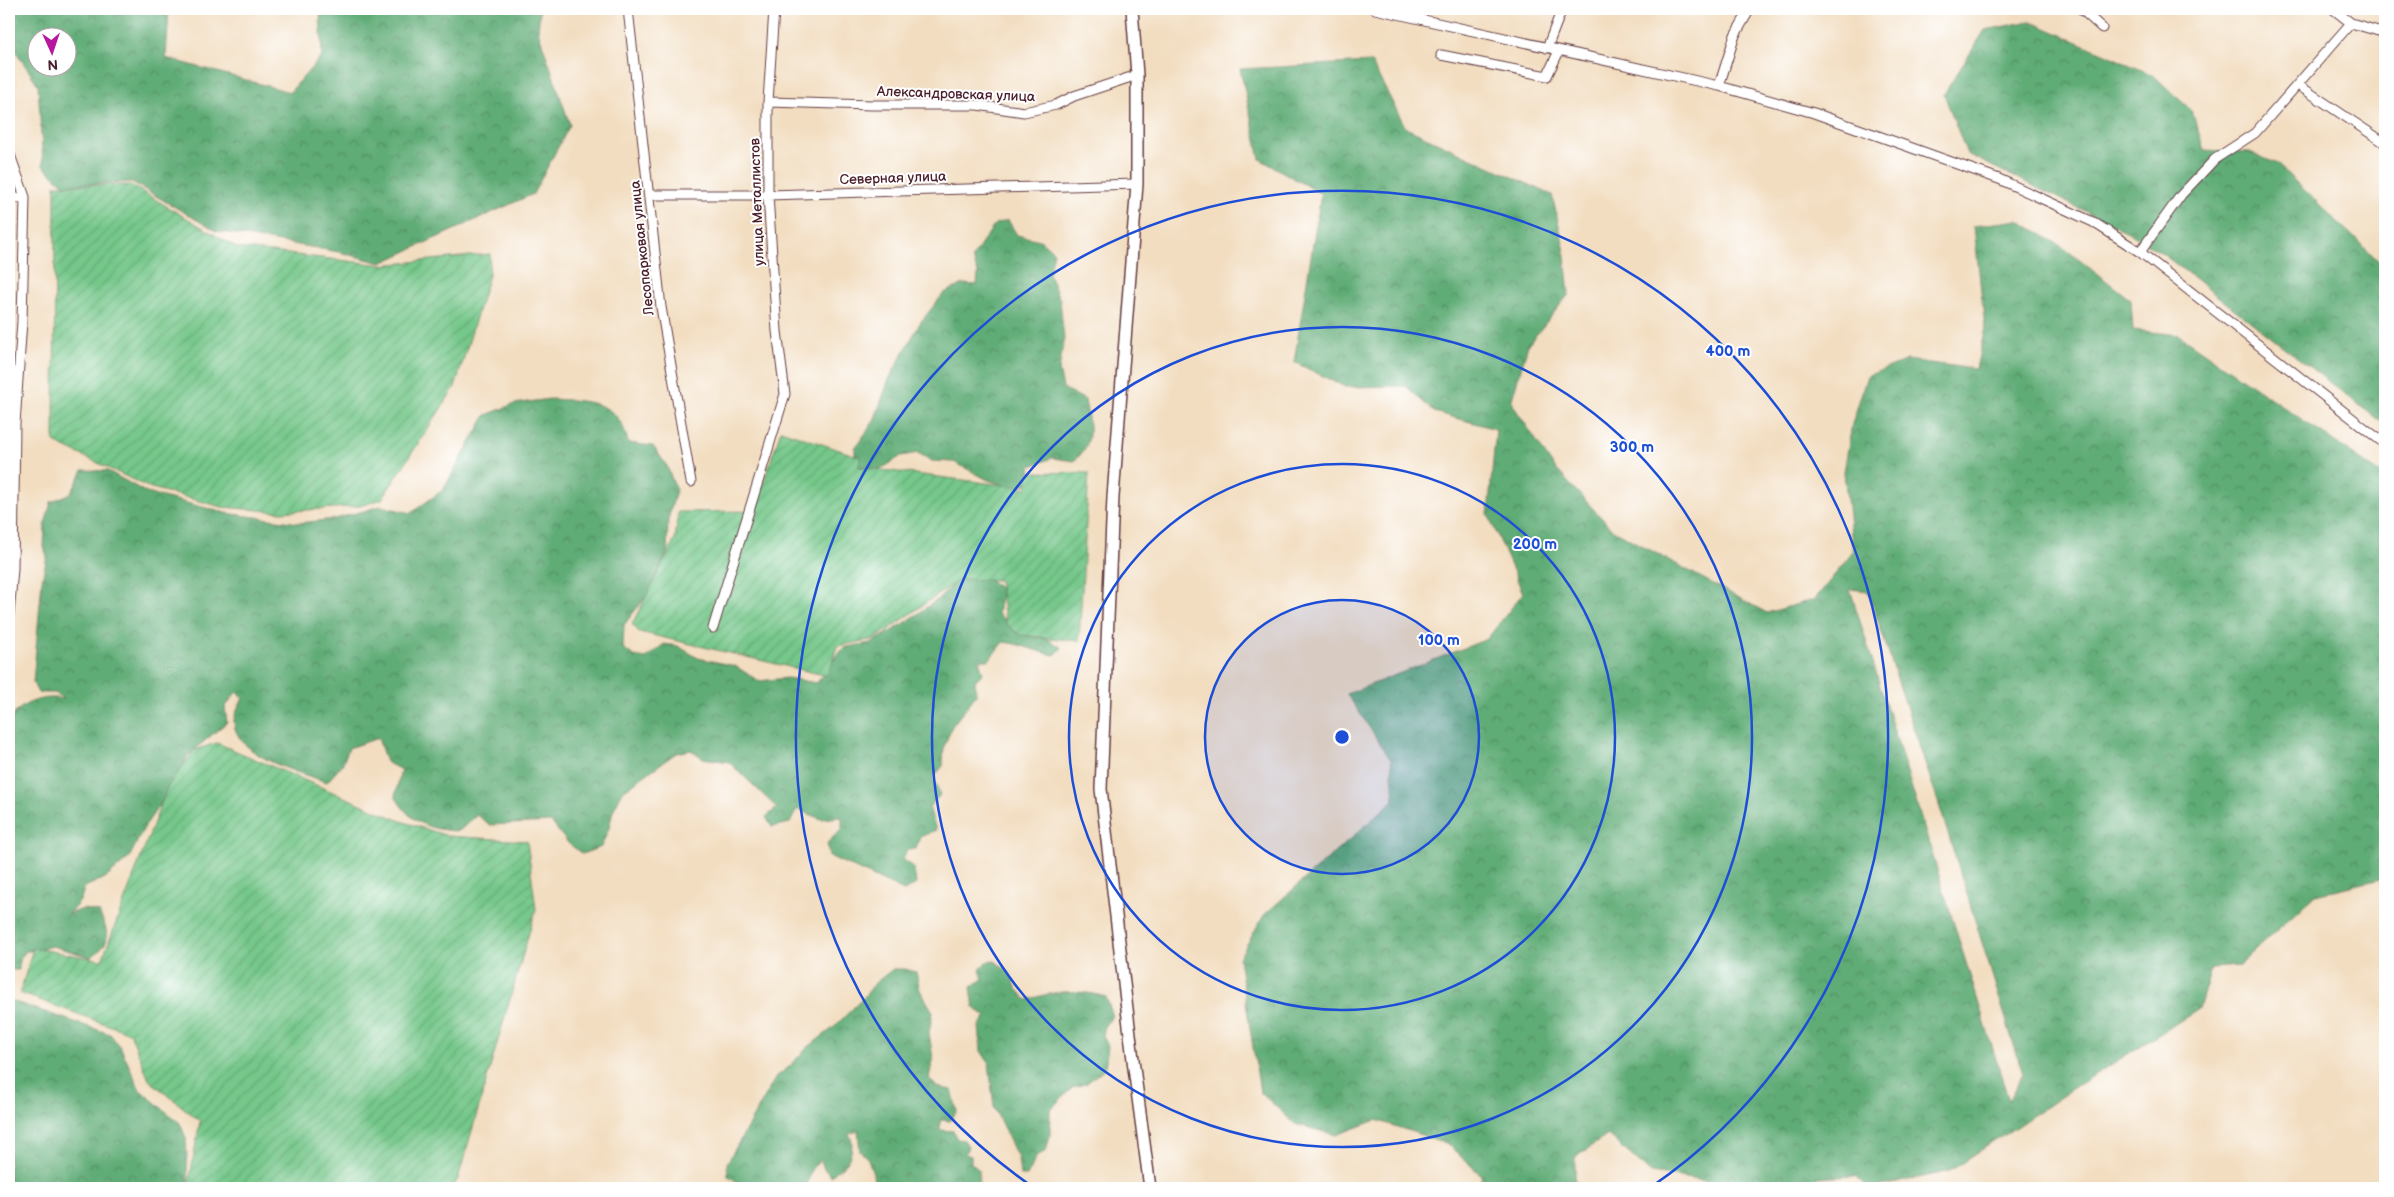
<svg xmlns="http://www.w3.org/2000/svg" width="2394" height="1197" font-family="'Balsamiq Sans',sans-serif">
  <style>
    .forest { fill: url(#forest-crowns); stroke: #546650; fill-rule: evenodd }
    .garden { fill: url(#garden-furrows); stroke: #5f735a }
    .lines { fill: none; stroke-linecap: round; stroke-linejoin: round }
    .minor-casing { stroke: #633c41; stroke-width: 11 }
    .major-casing { stroke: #633c41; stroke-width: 14 }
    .minor { stroke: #fff; stroke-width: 9 }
    .major { stroke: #fff; stroke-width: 11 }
    .ring { fill: none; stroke: #1d4ed8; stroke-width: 2.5 }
    .labels { text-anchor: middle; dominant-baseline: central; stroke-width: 4; stroke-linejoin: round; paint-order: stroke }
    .street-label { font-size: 14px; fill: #4a1f2b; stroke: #fff }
    .centre { fill: #1d4ed8; stroke: #fff; stroke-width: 2.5 }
    .ring-label { font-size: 15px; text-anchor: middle; font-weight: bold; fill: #1d4ed8; stroke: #fff; stroke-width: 4; stroke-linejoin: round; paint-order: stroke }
  </style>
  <defs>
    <pattern id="forest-crowns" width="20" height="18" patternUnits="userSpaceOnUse" patternTransform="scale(1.25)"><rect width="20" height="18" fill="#5fac76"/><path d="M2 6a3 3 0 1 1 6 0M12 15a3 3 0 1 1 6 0" fill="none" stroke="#508b61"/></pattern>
    <pattern id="garden-furrows" width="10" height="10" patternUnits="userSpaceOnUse" patternTransform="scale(1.25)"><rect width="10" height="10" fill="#74c78a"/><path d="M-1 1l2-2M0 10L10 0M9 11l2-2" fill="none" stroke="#6a7"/></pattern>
  </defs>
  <rect width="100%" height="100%" fill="#fff"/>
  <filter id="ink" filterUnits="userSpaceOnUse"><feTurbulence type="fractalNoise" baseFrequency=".02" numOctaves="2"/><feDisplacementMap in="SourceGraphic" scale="10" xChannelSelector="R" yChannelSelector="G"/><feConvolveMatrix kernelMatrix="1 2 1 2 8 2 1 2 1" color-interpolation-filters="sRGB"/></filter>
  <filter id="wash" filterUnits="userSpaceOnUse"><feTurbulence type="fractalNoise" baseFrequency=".0096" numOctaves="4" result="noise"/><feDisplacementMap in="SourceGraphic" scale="20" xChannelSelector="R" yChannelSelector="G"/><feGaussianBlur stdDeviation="1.12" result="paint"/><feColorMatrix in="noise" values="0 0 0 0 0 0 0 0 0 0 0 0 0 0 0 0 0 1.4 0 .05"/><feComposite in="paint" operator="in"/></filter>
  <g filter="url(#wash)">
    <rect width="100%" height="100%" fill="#f2ddc0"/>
    <path class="forest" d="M 9,9 L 169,9 L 166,58 L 290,92 L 322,56 L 320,9 L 540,9 L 538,31 L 570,125 L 533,194 L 381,263 L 339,252 L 216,231 L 132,182 L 64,185 L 43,166 L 38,85 L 9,41 ZM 38,38 L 68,38 L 68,68 L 38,68 Z
      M 2030,21 L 2153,75 L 2192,111 L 2204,150 L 2250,152 L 2277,164 L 2385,267 L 2385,425 L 2164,255 L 2128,232 L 1967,154 L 1944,94 L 1985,30 Z
      M 1371,62 L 1406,128 L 1552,195 L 1564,247 L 1569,294 L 1528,345 L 1511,402 L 1553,466 L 1613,530 L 1767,613 L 1815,599 L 1853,552 L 1844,472 L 1852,424 L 1867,376 L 1907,360 L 1976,369 L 1985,328 L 1974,226 L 2018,220 L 2064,248 L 2131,300 L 2133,330 L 2179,335 L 2384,476 L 2385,878 L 2316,894 L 2238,966 L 2211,968 L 2199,1009 L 2071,1090 L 1950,1171 L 1873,1188 L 1868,1188 L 1855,1176 L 1719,1183 L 1651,1173 L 1608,1135 L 1575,1157 L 1575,1188 L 1482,1188 L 1481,1175 L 1446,1143 L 1376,1120 L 1336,1135 L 1295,1124 L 1260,1092 L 1239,958 L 1264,915 L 1394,800 L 1391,760 L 1347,694 L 1487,639 L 1523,593 L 1488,514 L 1496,429 L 1434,412 L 1406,386 L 1345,387 L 1294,362 L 1321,194 L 1260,159 L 1240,69 ZM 1850,589 L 1868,591 L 1940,808 L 2023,1074 L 2009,1101 Z
      M 1008,220 L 1017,235 L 1040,240 L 1054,252 L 1049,275 L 1060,300 L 1064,339 L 1059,370 L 1063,388 L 1085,400 C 1089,425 1096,442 1074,461 L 1052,458 L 1031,466 L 1028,482 L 1017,489 L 988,480 L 954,462 L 932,461 L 918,453 L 901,456 L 886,466 L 876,470 L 855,465 L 855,448 L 874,421 L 889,379 L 920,323 L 944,293 L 964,284 L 977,285 L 978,273 L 972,258 L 995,224 Z
      M 550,399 C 586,401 620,399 628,443 L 653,446 L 667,466 L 676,490 L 668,520 L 667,553 L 647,595 L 624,625 L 623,648 L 634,656 L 646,658 L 664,644 L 678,646 L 698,658 L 735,666 L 759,681 L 787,678 L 817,683 L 838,653 L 847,647 L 871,643 L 905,623 L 941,597 L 958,578 L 976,574 L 990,580 L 1002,590 L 998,614 L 1011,626 L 1028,636 L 1048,639 L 1062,648 L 1055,655 C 1036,652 1022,644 1003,642 L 989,660 L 979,660 L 983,673 L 975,681 L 976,695 L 952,726 L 944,747 L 943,766 L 933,778 L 940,795 L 929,807 L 936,830 L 920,837 L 916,849 L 907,849 L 903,859 L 914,868 L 916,884 L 904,891 L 829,856 L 827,843 L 842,829 L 842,817 L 821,819 L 797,809 L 790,823 L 772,827 L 766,817 L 777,808 L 729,762 L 703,758 L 691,750 L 676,753 L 623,791 L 613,811 L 609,828 L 601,847 L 582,854 L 568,843 L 551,822 L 490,825 L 477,815 L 459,831 C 429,830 410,823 395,796 L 401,770 L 386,762 L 378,738 L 349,748 L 342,765 L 327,782 C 300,773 237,757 234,723 C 233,716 240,705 243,698 L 236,692 L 225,708 L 227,722 L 187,756 L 177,779 L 145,826 L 129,858 L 107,877 L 85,887 L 80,901 L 69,914 L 83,909 L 99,912 C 109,934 113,942 91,957 L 52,946 L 34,951 L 26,951 L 19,960 L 19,970 L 9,970 L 9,723 C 12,719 14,713 18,710 C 31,699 49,696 64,699 L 55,693 L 38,693 L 33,683 L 42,580 L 47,556 L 44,547 L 45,524 L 51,502 L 71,493 L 83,470 L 108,471 L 147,493 L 226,513 L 299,523 L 335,519 L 381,506 L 411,513 L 443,490 L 486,415 L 514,404 Z
      M 995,961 L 1009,972 L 1017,989 L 1027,1000 C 1057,990 1076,989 1106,997 L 1113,1016 L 1105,1025 L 1103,1036 L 1108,1046 L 1105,1068 L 1087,1083 L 1072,1088 L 1050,1110 L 1050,1136 L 1046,1151 L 1037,1156 L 1027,1176 L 1020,1176 L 1018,1158 L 994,1108 L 989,1063 L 981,1051 L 979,1026 L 986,1016 L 974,1008 L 971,987 L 983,979 L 980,970 L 986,962 Z
      M 893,969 L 905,969 L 916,972 L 920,990 L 933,1012 L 929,1033 L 933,1058 L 929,1078 L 937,1087 L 952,1090 L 957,1111 L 950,1121 L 940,1120 L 940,1130 L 953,1131 L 957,1139 L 964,1140 L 968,1146 L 965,1154 L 971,1156 L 971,1163 L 979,1170 L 979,1182 L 976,1188 L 915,1188 L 907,1185 L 898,1185 L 897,1188 L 872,1188 L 874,1186 L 873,1173 L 868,1159 L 860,1151 L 858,1131 L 849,1134 C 854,1141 852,1154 847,1162 C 843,1167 836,1171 831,1176 L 824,1169 L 821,1160 L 812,1168 L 806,1188 L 726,1188 L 728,1183 L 738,1182 L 728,1176 L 727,1163 L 776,1077 L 789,1067 L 807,1048 L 833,1028 L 865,996 L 875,983 Z
      M 9,1000 L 110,1034 L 121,1048 L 140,1090 L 180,1123 L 186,1138 L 188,1183 L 191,1188 L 9,1188 Z"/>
    <path class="garden" d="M 55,185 L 131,185 L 237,248 L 382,265 L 490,254 L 489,275 L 455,387 L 382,499 L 360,506 L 282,512 L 222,507 L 148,487 L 54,442 Z
      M 781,430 L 860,457 L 859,467 L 1027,488 L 1028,472 L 1089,473 L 1079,641 L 1020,635 L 1006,624 L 999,580 L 960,579 L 875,639 L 837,646 L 828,676 L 639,632 L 632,624 L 675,540 L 678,512 L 754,511 Z
      M 217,743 L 401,821 L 448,836 L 527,841 L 536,909 L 458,1179 L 452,1188 L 188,1188 L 200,1121 L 149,1080 L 130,1033 L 20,993 L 33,948 L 102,960 L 167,788 L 194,750 Z"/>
  </g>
  <g filter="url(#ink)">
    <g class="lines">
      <defs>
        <path id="minor" d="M 628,9 L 661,307 L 691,482
          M 1375,9 L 1719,86 L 1814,113 L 1999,179 L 2093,222 L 2140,252 L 2385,444
          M 2081,9 L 2102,28
          M 2333,9 L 2351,23 L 2385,33
          M 1547,48 L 1562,9
          M 1441,55 L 1547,76 L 1559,51
          M 2298,85 L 2385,143
          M 1719,86 L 1735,35 L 1750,9
          M 768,102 L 872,105 L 977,105 L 1024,112 L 1056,105 L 1074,96 L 1137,75
          M 9,152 L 25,197 L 22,321 L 15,424 L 13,569 L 9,614
          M 650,195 L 768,195 L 1137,184
          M 9,199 L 25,197
          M 2140,252 L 2181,195 L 2215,159 L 2255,133 L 2351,23
          M 713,628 L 785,394 L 777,331 L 768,195 L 768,102 L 774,9"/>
        <path id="major" d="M 1132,9 L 1137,75 L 1137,184 L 1113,497 L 1101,789 L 1134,1068 L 1150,1188"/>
      </defs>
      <use href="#minor" class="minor-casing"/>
      <use href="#major" class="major-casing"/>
      <use href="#minor" class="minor"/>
      <use href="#major" class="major"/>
    </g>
  </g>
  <circle cx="1342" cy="737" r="137" fill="#1d4ed8" fill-opacity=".12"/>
  <g class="ring">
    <circle cx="1342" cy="737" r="137"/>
    <circle cx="1342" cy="737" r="273"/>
    <circle cx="1342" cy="737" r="410"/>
    <path d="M1033 1187A546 546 0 1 1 1651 1187"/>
  </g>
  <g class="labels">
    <g class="street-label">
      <text transform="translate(956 94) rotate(2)">Александровская улица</text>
      <text transform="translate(893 178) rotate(-2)">Северная улица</text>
      <text transform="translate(757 202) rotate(-92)">улица Металлистов</text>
      <text transform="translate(642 248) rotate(-96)">Лесопарковая улица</text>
    </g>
  </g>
  <circle cx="1342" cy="737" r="8" class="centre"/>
  <g class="ring-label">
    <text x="1728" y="356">400 m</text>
    <text x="1632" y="452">300 m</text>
    <text x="1535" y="549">200 m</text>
    <text x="1439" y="645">100 m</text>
  </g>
  <rect width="2394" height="1197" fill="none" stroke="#fff" stroke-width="30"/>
  <g transform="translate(52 52) rotate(177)"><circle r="24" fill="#ffffff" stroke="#b7a5aa"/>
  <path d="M0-4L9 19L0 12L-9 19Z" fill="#b5179e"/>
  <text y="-8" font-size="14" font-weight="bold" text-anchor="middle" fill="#4a1f2b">N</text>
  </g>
</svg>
